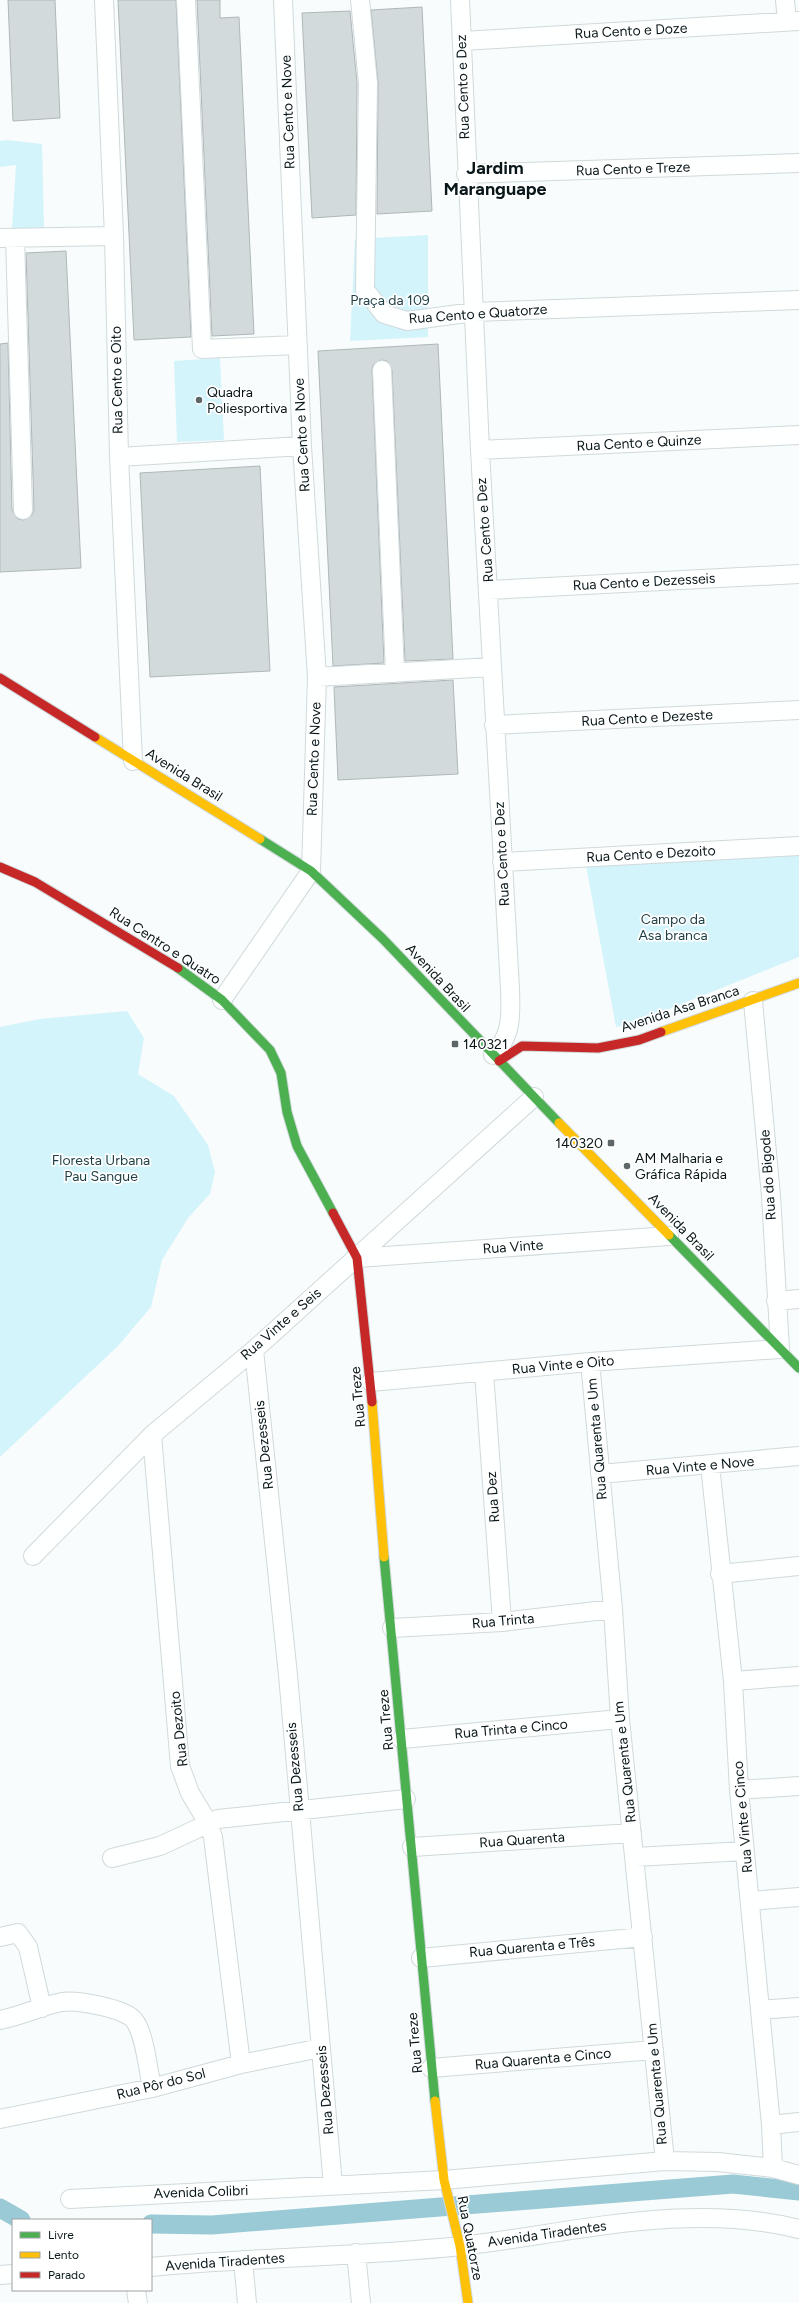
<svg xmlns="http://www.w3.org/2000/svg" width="799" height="2303" font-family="Figtree,sans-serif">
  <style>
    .green { fill: #d4f4fb }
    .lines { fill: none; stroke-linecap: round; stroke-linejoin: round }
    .canal { stroke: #9acad5; stroke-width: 19 }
    .building { fill: #d2dadc; stroke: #afb7b9 }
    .street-casing { stroke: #d0d9db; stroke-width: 20 }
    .fast-casing { stroke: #d0d9db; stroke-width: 11 }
    .slow-casing { stroke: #d0d9db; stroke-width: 11 }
    .jam-casing { stroke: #d0d9db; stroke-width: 11 }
    .street { stroke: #feffff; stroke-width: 18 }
    .fast { stroke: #4caf50; stroke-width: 9 }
    .slow { stroke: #ffc107; stroke-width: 9 }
    .jam { stroke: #c62828; stroke-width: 9 }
    .poi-dot { fill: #5d6769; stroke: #fff; stroke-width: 1.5 }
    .labels { text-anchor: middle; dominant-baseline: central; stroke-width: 3.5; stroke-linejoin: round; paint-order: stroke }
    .street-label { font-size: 14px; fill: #09171a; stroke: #fff }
    .park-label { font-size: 14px; fill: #1c3e45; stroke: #fff }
    .poi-label { font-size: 14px; fill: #09171a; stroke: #fff; text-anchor: start }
    .district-label { font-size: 18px; font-weight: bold; fill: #09171a; stroke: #fff }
  </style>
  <rect width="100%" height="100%" fill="#f8fcfc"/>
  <path class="green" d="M 7,140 L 42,144 L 44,228 L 12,229 L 16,165 L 0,167 L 0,141 Z
    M 428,235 L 428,337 L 350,341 L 355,239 Z
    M 220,358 L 224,440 L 177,442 L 174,361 Z
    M 799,852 L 799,957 L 632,1024 L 616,1027 L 584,855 Z
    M 127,1011 L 144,1038 L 138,1074 L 174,1096 L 208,1145 L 215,1172 L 210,1194 L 188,1218 L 162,1260 L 151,1307 L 118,1346 L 0,1457 L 0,1027 L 40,1019 Z"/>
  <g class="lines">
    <path class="canal" d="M 0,2208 L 21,2220
      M 151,2224 L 212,2225 L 733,2184 L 799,2191"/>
  </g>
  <path class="building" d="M 8,0 L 55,0 L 60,118 L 13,121 Z
    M 118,0 L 176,0 L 191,337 L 134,340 Z
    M 197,0 L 220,0 L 220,18 L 239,17 L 254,334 L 212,336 Z
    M 422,7 L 432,211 L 377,214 L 378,83 L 371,10 Z
    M 350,11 L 357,83 L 356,215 L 312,218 L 302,13 Z
    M 66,251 L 81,568 L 0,572 L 0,344 L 8,343 L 12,510 L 18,519 L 24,520 L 32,515 L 34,510 L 26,253 Z
    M 438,344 L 453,659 L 405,661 L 392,370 L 387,361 L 381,360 L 373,365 L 372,370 L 384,663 L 333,666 L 318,351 Z
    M 260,466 L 270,671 L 150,677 L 140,473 Z
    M 453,680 L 458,774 L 338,780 L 334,687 Z"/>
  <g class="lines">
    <defs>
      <path id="street" d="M 104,0 L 114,236 L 119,457 L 133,761
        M 186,0 L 202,349 L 298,345
        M 360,0 L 368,83 L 365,290 L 384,314 L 407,321 L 474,312 L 799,300
        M 460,0 L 480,450 L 510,989 C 511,1015 512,1036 493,1055
        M 785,0 L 787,22
        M 462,41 L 799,21
        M 466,174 L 799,163
        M 0,238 L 114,236
        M 15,238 L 23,510
        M 382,370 L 395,673
        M 480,450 L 799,435
        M 119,457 L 302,446
        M 489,590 L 799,574
        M 317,677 L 492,667
        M 494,725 L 799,710
        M 502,862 L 799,846
        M 222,1000 L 311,871 L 317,677 L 302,446 L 283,0
        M 357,1258 L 669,1236
        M 776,1301 L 799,1299
        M 254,1350 L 288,1675 L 333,2185
        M 590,1362 L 613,1609 L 620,1719 L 665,2161
        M 484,1372 L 502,1622
        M 371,1382 L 590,1362 L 780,1349 L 771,1196 L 753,1001
        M 152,1435 L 180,1766 L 190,1793 L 208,1823 L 213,1837 L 241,2064
        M 710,1465 L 733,1681 L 739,1790 L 771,2125 L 773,2168
        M 600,1474 L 799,1456
        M 33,1556 L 152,1435 L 254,1350 L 534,1097
        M 720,1574 L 799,1566
        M 392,1628 L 502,1622 L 613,1609
        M 733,1681 L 799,1676
        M 402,1739 L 620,1719
        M 739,1790 L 799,1786
        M 412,1847 L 632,1833
        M 635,1857 L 745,1851
        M 112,1858 L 160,1846 L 218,1819 L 406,1799
        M 751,1901 L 799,1897
        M 0,1937 L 18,1933 L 28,1947 L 42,2008
        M 421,1958 L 643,1937
        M 760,2010 L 799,2007
        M 0,2020 C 21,2016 41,2006 62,2002 C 76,2000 125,2008 134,2020 C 145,2034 148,2070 152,2088
        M 431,2068 L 654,2050
        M 0,2119 L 152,2088 L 241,2064 L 321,2048
        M 771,2125 L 799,2122
        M 70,2199 L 444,2180 L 665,2161 L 718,2162 L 773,2168 L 799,2175
        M 356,2253 L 361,2303
        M 243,2260 L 247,2303
        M 151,2267 C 254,2257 358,2257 461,2246 C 573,2233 688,2201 799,2229
        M 0,2275 L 13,2274
        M 136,2290 L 138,2303"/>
      <path id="fast" d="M 260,839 L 311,871 L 383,939 L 559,1123
        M 178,968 L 222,1000 L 270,1050 L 281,1073 L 287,1112 L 297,1146 L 333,1213
        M 669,1235 L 799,1368
        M 384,1557 L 435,2101"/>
      <path id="slow" d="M 95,737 L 260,839
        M 661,1032 L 799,983
        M 559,1123 L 669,1235
        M 372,1402 L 384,1557
        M 435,2101 L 444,2180 L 460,2246 L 468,2303"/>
      <path id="jam" d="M 0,678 L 95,737
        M 0,867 L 35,882 L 178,968
        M 499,1061 L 522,1046 L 598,1048 L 639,1040 L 661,1032
        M 333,1213 L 357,1258 L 372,1402"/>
    </defs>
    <use href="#street" class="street-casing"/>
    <use href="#fast" class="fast-casing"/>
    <use href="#slow" class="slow-casing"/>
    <use href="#jam" class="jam-casing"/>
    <use href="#street" class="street"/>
    <use href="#fast" class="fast"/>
    <use href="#slow" class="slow"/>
    <use href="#jam" class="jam"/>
  </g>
  <g class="poi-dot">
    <circle cx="199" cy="400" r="4"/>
    <rect x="451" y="1040" width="8" height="8" rx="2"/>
    <rect x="607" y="1139" width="8" height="8" rx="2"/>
    <circle cx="627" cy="1166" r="4"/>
  </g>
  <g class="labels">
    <g class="street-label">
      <text transform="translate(631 31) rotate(-3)">Rua Cento e Doze</text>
      <text transform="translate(463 87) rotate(-92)">Rua Cento e Dez</text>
      <text transform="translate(288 112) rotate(-92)">Rua Cento e Nove</text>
      <text transform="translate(633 169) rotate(-2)">Rua Cento e Treze</text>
      <text transform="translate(478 314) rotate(-4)">Rua Cento e Quatorze</text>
      <text transform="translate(117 380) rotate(-91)">Rua Cento e Oito</text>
      <text transform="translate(302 435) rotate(-93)">Rua Cento e Nove</text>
      <text transform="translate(639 443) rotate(-3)">Rua Cento e Quinze</text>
      <text transform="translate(485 530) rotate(-94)">Rua Cento e Dez</text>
      <text transform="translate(644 582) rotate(-3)">Rua Cento e Dezesseis</text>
      <text transform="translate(647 718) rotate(-3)">Rua Cento e Dezeste</text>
      <text transform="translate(314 759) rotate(-88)">Rua Cento e Nove</text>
      <text transform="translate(184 775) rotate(32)">Avenida Brasil</text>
      <text transform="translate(502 854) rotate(-93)">Rua Cento e Dez</text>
      <text transform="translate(651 854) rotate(-3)">Rua Cento e Dezoito</text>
      <text transform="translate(165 946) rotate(33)">Rua Centro e Quatro</text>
      <text transform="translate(438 978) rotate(47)">Avenida Brasil</text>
      <text transform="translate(680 1009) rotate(-18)">Avenida Asa Branca</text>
      <text transform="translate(768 1175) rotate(-94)">Rua do Bigode</text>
      <text transform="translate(681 1227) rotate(46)">Avenida Brasil</text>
      <text transform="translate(513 1247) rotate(-4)">Rua Vinte</text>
      <text transform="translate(281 1324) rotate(-41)">Rua Vinte e Seis</text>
      <text transform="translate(563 1365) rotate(-5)">Rua Vinte e Oito</text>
      <text transform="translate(358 1397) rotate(-95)">Rua Treze</text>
      <text transform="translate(597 1439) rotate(-95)">Rua Quarenta e Um</text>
      <text transform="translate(264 1445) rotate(-96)">Rua Dezesseis</text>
      <text transform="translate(700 1466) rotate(-5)">Rua Vinte e Nove</text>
      <text transform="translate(493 1497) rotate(-94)">Rua Dez</text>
      <text transform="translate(503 1621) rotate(-5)">Rua Trinta</text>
      <text transform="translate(386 1720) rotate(-95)">Rua Treze</text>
      <text transform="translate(179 1729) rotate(-96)">Rua Dezoito</text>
      <text transform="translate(511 1729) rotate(-5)">Rua Trinta e Cinco</text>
      <text transform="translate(625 1762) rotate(-96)">Rua Quarenta e Um</text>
      <text transform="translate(295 1767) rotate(-95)">Rua Dezesseis</text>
      <text transform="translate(743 1817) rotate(-95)">Rua Vinte e Cinco</text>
      <text transform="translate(522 1840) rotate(-4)">Rua Quarenta</text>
      <text transform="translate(532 1947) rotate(-5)">Rua Quarenta e Três</text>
      <text transform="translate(415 2043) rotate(-95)">Rua Treze</text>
      <text transform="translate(543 2059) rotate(-5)">Rua Quarenta e Cinco</text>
      <text transform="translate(161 2084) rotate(-14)">Rua Pôr do Sol</text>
      <text transform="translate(657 2084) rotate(-95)">Rua Quarenta e Um</text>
      <text transform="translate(325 2090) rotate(-95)">Rua Dezesseis</text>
      <text transform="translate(201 2192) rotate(-2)">Avenida Colibri</text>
      <text transform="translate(547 2234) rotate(-8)">Avenida Tiradentes</text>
      <text transform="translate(470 2238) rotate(79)">Rua Quatorze</text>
      <text transform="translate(225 2262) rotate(-4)">Avenida Tiradentes</text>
    </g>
    <g class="park-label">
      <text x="390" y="300">Praça da 109</text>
      <text x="673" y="919">Campo da<tspan x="673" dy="16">Asa branca</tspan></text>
      <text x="101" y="1160">Floresta Urbana<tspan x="101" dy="16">Pau Sangue</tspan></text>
    </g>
    <g class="poi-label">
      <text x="207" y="392">Quadra<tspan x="207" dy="16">Poliesportiva</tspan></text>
      <text x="463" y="1044">140321</text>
      <text x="603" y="1143" text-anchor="end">140320</text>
      <text x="635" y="1158">AM Malharia e<tspan x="635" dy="16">Gráfica Rápida</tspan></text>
    </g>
    <g class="district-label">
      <text x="495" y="168">Jardim<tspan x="495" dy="21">Maranguape</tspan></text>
    </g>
  </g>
  <rect x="12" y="2219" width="140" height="72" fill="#ffffff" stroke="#9da2a3"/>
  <rect x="20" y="2232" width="20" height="6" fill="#4caf50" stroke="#9da2a3"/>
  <text x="48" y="2239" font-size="12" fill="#09171a">Livre</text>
  <rect x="20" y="2252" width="20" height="6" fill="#ffc107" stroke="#9da2a3"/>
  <text x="48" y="2259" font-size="12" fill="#09171a">Lento</text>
  <rect x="20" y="2272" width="20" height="6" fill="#c62828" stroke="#9da2a3"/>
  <text x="48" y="2279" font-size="12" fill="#09171a">Parado</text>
</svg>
